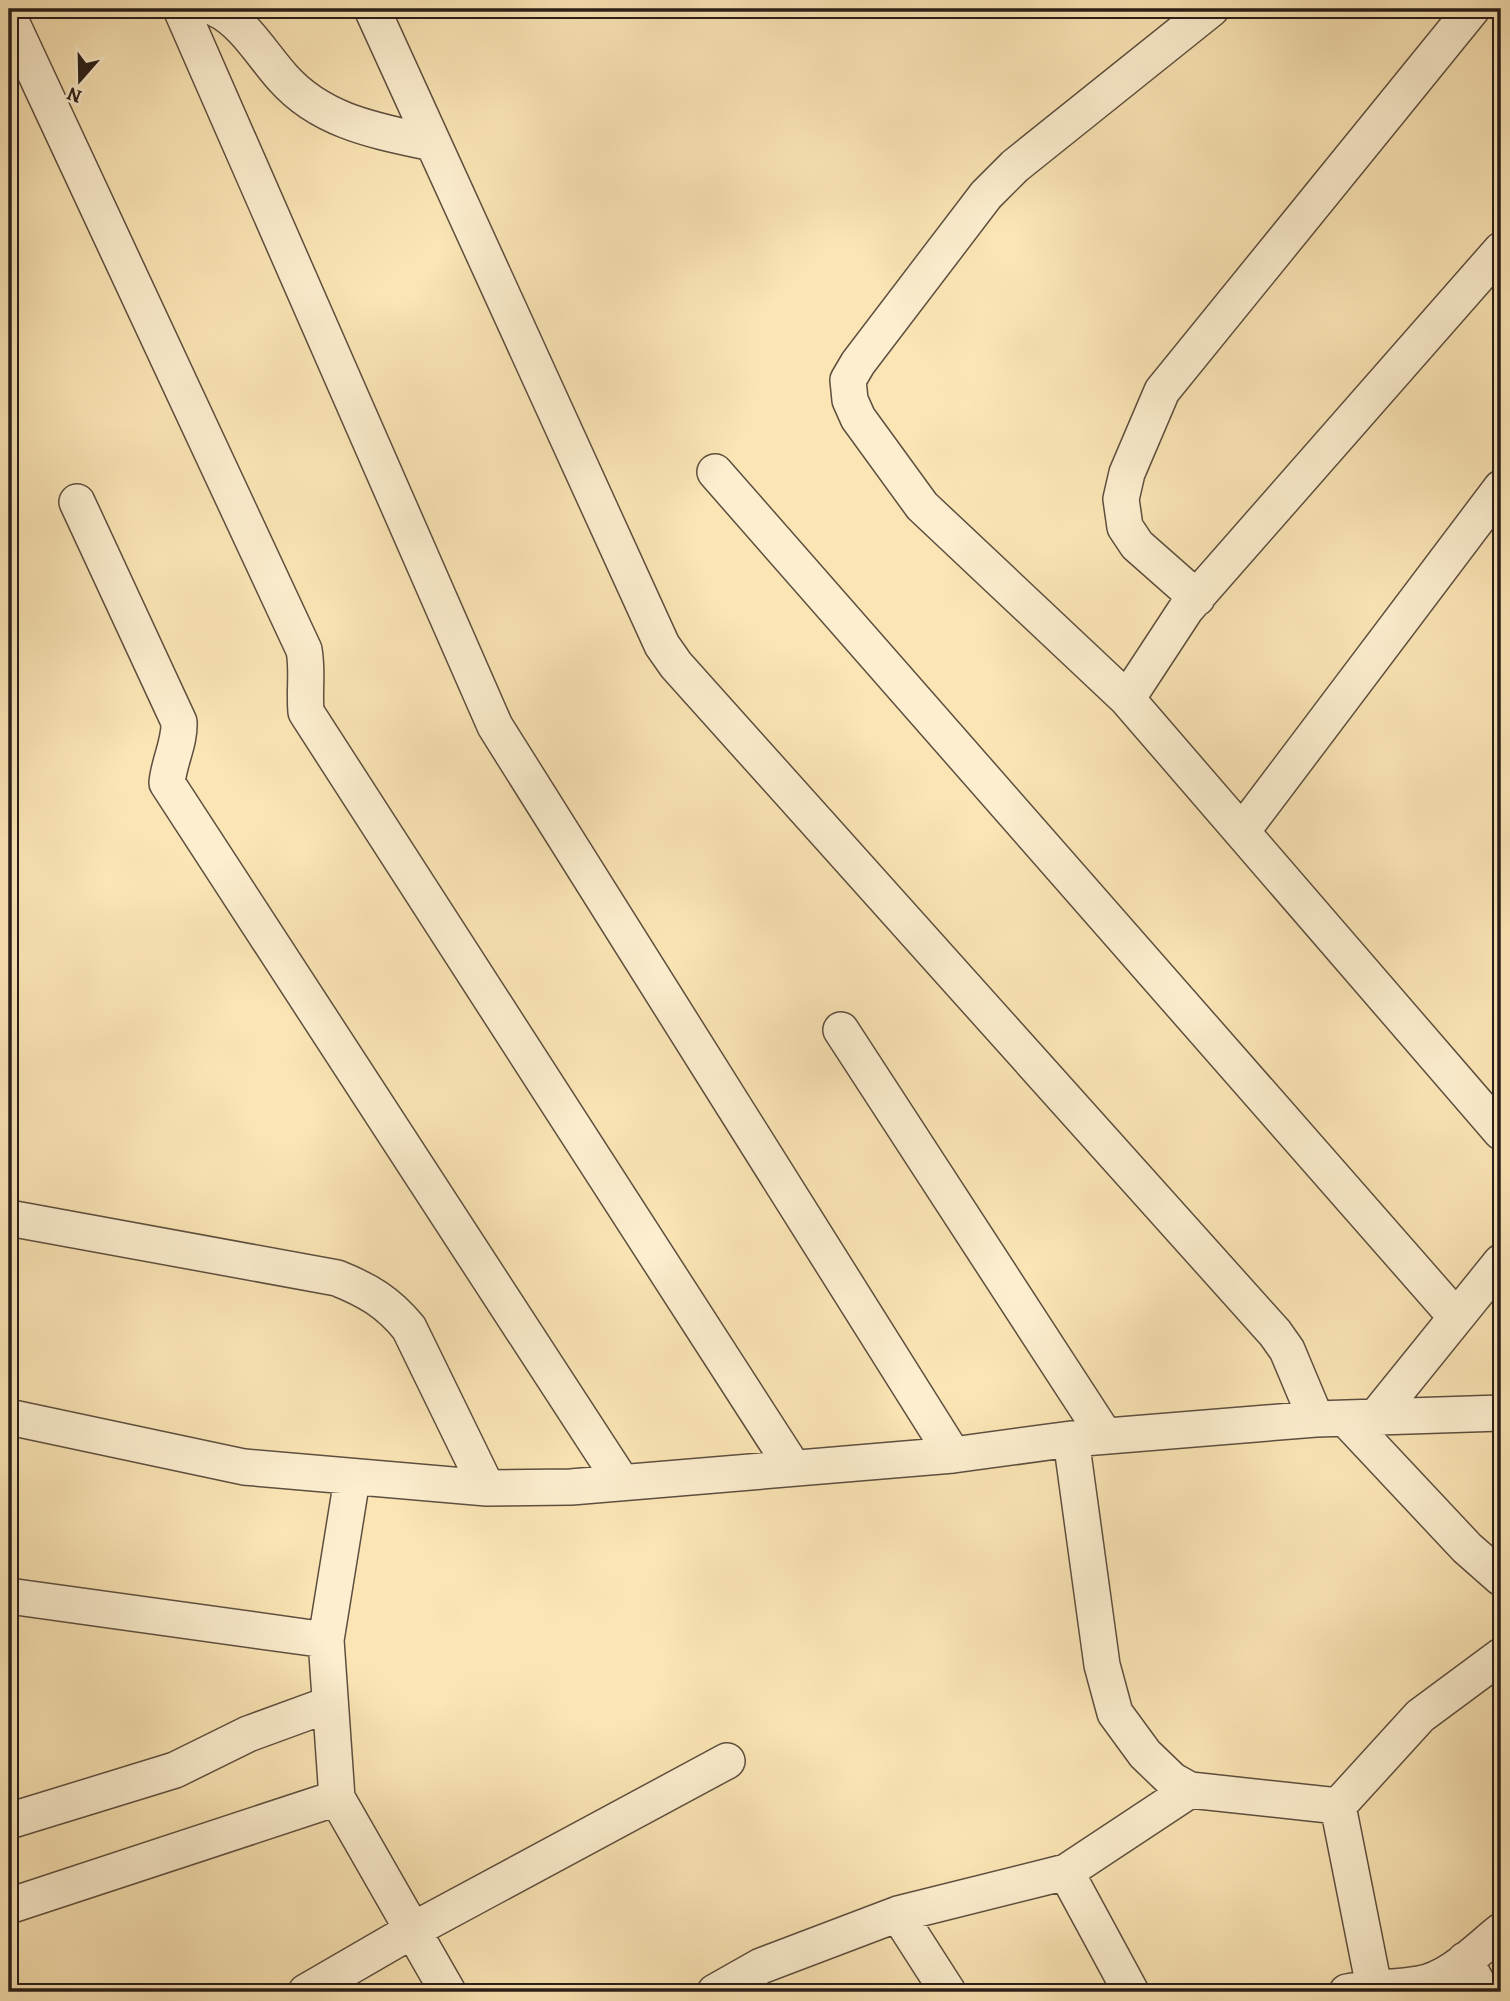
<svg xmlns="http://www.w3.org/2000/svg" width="1510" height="2001" font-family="Alegreya,serif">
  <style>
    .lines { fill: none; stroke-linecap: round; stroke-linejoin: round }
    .street-casing { stroke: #5d4f3f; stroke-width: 38 }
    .street { stroke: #fceecf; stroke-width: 35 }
  </style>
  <rect width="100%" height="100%" fill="#fbe5b5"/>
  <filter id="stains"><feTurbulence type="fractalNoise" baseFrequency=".00286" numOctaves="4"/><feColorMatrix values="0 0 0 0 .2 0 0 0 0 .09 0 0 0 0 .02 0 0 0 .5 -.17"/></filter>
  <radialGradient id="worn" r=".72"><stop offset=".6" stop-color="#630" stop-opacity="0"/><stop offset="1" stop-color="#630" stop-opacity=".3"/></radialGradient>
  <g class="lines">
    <defs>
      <path id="street" d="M 181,9 L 495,726 L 953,1455
        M 216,9 C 243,21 263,56 283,78 C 322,122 377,131 432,143
        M 372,9 L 662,645 L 676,665 L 1275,1333 L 1287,1350 L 1316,1419
        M 1211,9 L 1015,166 L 986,195 L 858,363 L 848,380 L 850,400 L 858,418 L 922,506 L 1127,699 L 1501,1132
        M 9,17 L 304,650 C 308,671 304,690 306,712 L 792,1466
        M 715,472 L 1456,1317
        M 77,502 L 179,722 C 180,743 169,761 167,783 L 621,1481
        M 1197,598 L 1137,545 L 1125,527 L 1121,499 L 1127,473 L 1162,391 L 1472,9
        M 1127,699 L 1186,609 L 1501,250
        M 1243,830 L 1501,488
        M 841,1030 L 1105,1436
        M 9,1218 L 337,1278 C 367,1290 388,1302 409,1328 L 487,1488
        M 9,1417 L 244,1467 L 487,1488 L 571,1487 L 953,1455 L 1071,1439 L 1316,1419 L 1501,1413
        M 1375,1418 L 1501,1262
        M 1346,1419 L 1467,1548 L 1501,1578
        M 1071,1439 L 1102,1665 L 1115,1713 L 1145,1754 L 1172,1780 L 1190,1790 L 1338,1806
        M 352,1479 L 326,1640 L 337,1798 L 448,1992
        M 9,1596 L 326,1640
        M 9,1821 L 175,1770 L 248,1734 L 330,1704
        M 1066,1872 L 1131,1992
        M 9,1906 L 337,1798
        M 898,1914 L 948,1992
        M 1465,1960 L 1482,1992
        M 1374,1987 L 1338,1806 L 1420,1716 L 1501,1656
        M 306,1992 L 413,1930 L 727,1761
        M 715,1992 L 761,1966 L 898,1914 L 1066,1872 L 1190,1790
        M 1347,1992 C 1371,1987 1395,1988 1419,1984 C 1450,1979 1477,1950 1501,1931"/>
    </defs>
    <use href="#street" class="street-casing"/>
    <use href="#street" class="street"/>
  </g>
  <rect width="1510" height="2001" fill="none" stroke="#fbe5b5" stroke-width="35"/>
  <rect x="10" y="10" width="1489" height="1980" fill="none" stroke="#281d18" stroke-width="3.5"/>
  <rect x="18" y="18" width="1475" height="1966" fill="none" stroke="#281d18" stroke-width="2"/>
  <g transform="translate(80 80) rotate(200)" stroke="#fceecf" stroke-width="5" paint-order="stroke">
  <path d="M0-5L12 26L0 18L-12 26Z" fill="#281d18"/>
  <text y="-10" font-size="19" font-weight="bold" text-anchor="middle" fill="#281d18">N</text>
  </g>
  <rect width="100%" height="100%" filter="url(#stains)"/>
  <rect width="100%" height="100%" fill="url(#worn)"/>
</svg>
